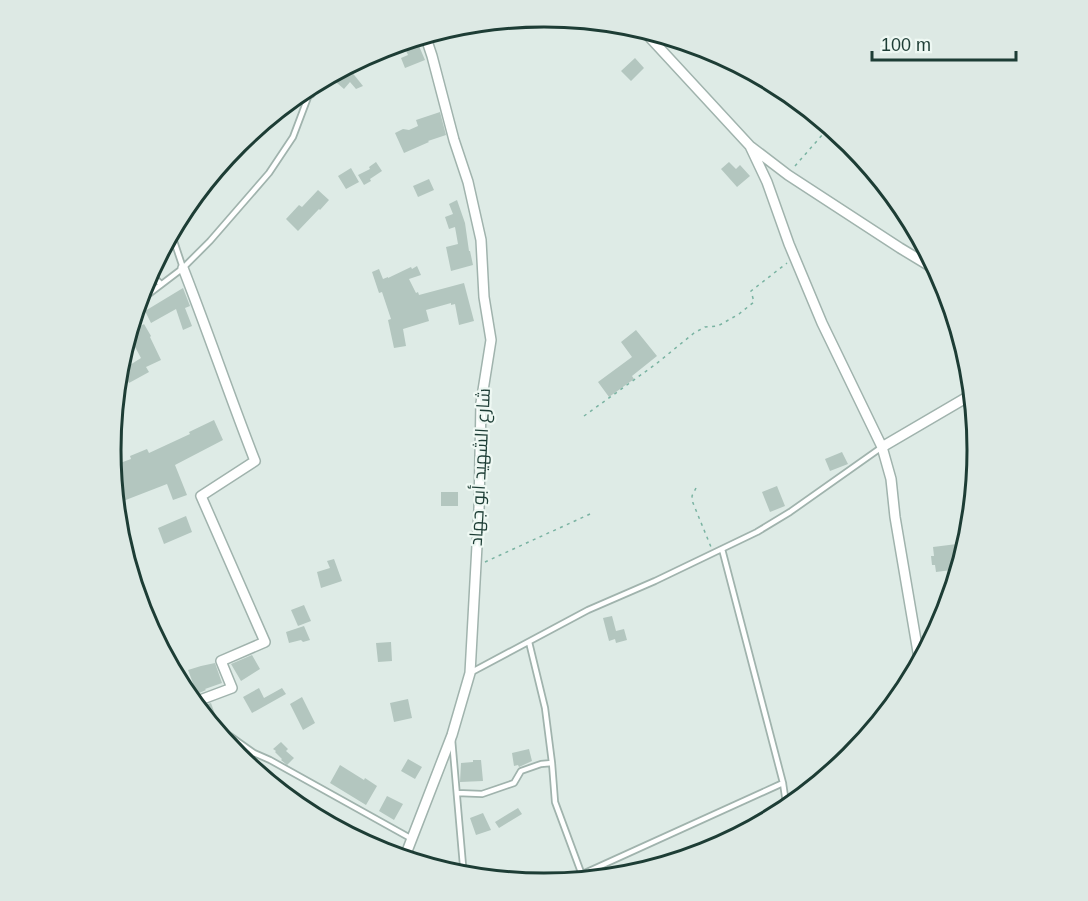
<svg xmlns="http://www.w3.org/2000/svg" width="1088" height="901" font-family="Helvetica,Cairo,sans-serif">
  <style>
    .building { fill: #b3c6bf }
    .lines { fill: none; stroke-linecap: round; stroke-linejoin: round }
    .lane-casing { stroke: #a0b3ad; stroke-width: 8 }
    .street-casing { stroke: #a0b3ad; stroke-width: 12 }
    .path { stroke: #7ab3a2; stroke-width: 1.5; stroke-dasharray: 3 4.5; stroke-linecap: butt }
    .lane { stroke: #fff; stroke-width: 4.5 }
    .street { stroke: #fff; stroke-width: 9 }
    .labels { text-anchor: middle; dominant-baseline: central; stroke-width: 4.5; stroke-linejoin: round; paint-order: stroke }
    .street-label { font-size: 18px; fill: #1d3d35; stroke: #eef8f3 }
    .rim { fill: none; stroke: #1d3d35; stroke-width: 3 }
  </style>
  <rect width="100%" height="100%" fill="#deebe6"/>
  <path class="building" d="M 416,39 L 425,60 L 405,68 L 401,58 L 408,55 L 403,44 Z
    M 635,58 L 644,68 L 631,81 L 621,71 Z
    M 347,66 L 363,86 L 356,89 L 350,82 L 344,89 L 329,76 Z
    M 440,112 L 446,135 L 428,141 L 429,142 L 404,153 L 395,133 L 403,129 L 409,130 L 418,126 L 416,120 Z
    M 376,162 L 382,171 L 370,179 L 371,181 L 364,185 L 358,175 L 370,169 L 369,167 Z
    M 729,162 L 736,169 L 740,165 L 750,176 L 737,187 L 721,169 Z
    M 351,168 L 359,182 L 346,189 L 338,176 Z
    M 429,179 L 434,190 L 418,197 L 413,186 Z
    M 318,190 L 329,200 L 320,210 L 319,209 L 298,231 L 286,219 L 299,205 L 302,207 Z
    M 457,200 L 465,223 L 469,251 L 470,251 L 473,265 L 451,271 L 446,247 L 458,244 L 455,227 L 449,229 L 445,217 L 453,214 L 449,204 Z
    M 417,266 L 421,275 L 409,279 L 416,293 L 418,292 L 419,295 L 464,283 L 474,321 L 459,325 L 455,304 L 451,305 L 451,303 L 426,310 L 429,321 L 403,329 L 406,346 L 394,348 L 388,320 L 391,319 L 382,292 L 379,293 L 372,272 L 379,269 L 383,279 L 388,277 L 388,278 L 411,267 L 412,269 Z
    M 183,288 L 190,306 L 185,308 L 192,326 L 183,330 L 176,309 L 151,323 L 145,311 Z
    M 144,324 L 151,336 L 150,337 L 161,360 L 146,367 L 149,372 L 129,383 L 122,370 L 141,358 L 128,334 Z
    M 636,330 L 657,356 L 632,376 L 634,379 L 609,397 L 598,382 L 632,357 L 621,342 Z
    M 214,420 L 223,440 L 175,465 L 187,495 L 173,500 L 167,484 L 118,503 L 114,493 L 114,488 L 116,487 L 113,477 L 112,466 L 131,459 L 130,456 L 147,449 L 149,453 L 190,434 L 189,432 Z
    M 842,452 L 848,464 L 830,471 L 825,459 Z
    M 777,486 L 785,506 L 770,512 L 762,492 Z
    M 441,492 L 458,492 L 458,506 L 441,506 Z
    M 186,516 L 192,532 L 164,544 L 158,528 Z
    M 957,544 L 959,569 L 936,572 L 935,565 L 932,565 L 931,556 L 934,556 L 933,547 Z
    M 334,559 L 342,581 L 321,588 L 317,572 L 330,568 L 327,561 Z
    M 304,605 L 311,621 L 298,626 L 291,610 Z
    M 612,616 L 616,631 L 624,629 L 627,640 L 616,643 L 615,639 L 609,641 L 603,618 Z
    M 156,619 L 167,653 L 163,654 L 146,622 Z
    M 304,626 L 310,640 L 303,642 L 301,640 L 289,643 L 286,632 Z
    M 391,642 L 392,661 L 378,662 L 376,643 Z
    M 252,655 L 260,669 L 241,681 L 231,664 Z
    M 215,663 L 222,683 L 205,689 L 206,690 L 197,694 L 188,670 L 201,666 Z
    M 259,688 L 264,698 L 282,688 L 286,694 L 252,713 L 243,697 Z
    M 302,697 L 315,723 L 303,730 L 290,704 Z
    M 408,699 L 412,718 L 394,722 L 390,703 Z
    M 211,703 L 217,720 L 209,723 L 197,708 Z
    M 281,742 L 288,749 L 286,751 L 294,758 L 287,765 L 281,760 L 282,759 L 275,752 L 276,751 L 273,749 Z
    M 529,749 L 532,761 L 519,767 L 518,765 L 514,766 L 512,753 Z
    M 408,759 L 422,767 L 415,779 L 401,771 Z
    M 473,760 L 481,760 L 483,781 L 460,782 L 461,763 L 473,762 Z
    M 340,765 L 364,780 L 365,778 L 377,786 L 366,805 L 330,783 Z
    M 387,796 L 403,804 L 394,820 L 379,811 Z
    M 518,808 L 522,814 L 499,828 L 495,822 Z
    M 483,813 L 491,830 L 476,835 L 470,818 Z"/>
  <g class="lines">
    <defs>
      <path id="lane" d="M 171,232 L 183,268
        M 149,273 L 161,284
        M 137,303 L 183,268 L 210,241 L 269,173 L 293,137 L 313,84
        M 722,549 L 783,783 L 787,810
        M 529,642 L 545,708 L 552,763
        M 470,673 L 588,610 L 655,581 L 757,532 L 790,512 L 882,447
        M 215,730 L 223,731 L 254,753 L 270,760 L 412,839
        M 452,739 L 464,877
        M 243,762 L 254,753
        M 457,793 L 482,794 L 514,783 L 521,771 L 541,764 L 552,763 L 555,802 L 582,875
        M 565,882 L 783,783"/>
      <path id="street" d="M 642,29 L 750,146 L 788,175 L 900,248 L 938,271
        M 303,89 L 310,93
        M 750,146 L 767,182 L 789,244 L 822,323 L 882,447 L 891,479 L 895,517 L 920,664
        M 183,268 C 208,332 230,397 255,461 L 201,496 L 265,642 L 221,661 L 232,688 L 192,703
        M 882,447 L 964,399 L 972,393
        M 404,859 L 452,735 L 470,673 L 479,509 L 481,403 L 491,340 L 484,297 L 481,240 L 468,182 L 454,140 L 432,56 L 425,35"/>
    </defs>
    <use href="#lane" class="lane-casing"/>
    <use href="#street" class="street-casing"/>
    <path class="path" d="M 795,166 L 830,126
      M 584,416 L 656,364 L 694,333 L 705,327 L 718,326 L 739,314 L 754,302 L 751,291 L 787,263
      M 696,488 L 692,496 L 693,503 L 711,547
      M 485,562 L 590,514"/>
    <use href="#lane" class="lane"/>
    <use href="#street" class="street"/>
  </g>
  <g class="labels">
    <g class="street-label">
      <text transform="translate(480 467) rotate(-87)">شارع الشهيد أبو جهاد</text>
    </g>
  </g>
  <path d="M0 0H1088V901H0ZM121 450a423 423 0 1 1 846 0a423 423 0 1 1-846 0Z" fill="#dde9e4" fill-rule="evenodd"/>
  <path class="rim" d="M121 450a423 423 0 1 1 846 0a423 423 0 1 1-846 0Z"/>
  <path d="M872 51v9h144v-9" fill="none" stroke="#1d3d35" stroke-width="3"/>
  <text x="881" y="51" font-size="18" fill="#1d3d35" stroke="#eef8f3" stroke-width="4.5" paint-order="stroke">100 m</text>
</svg>
